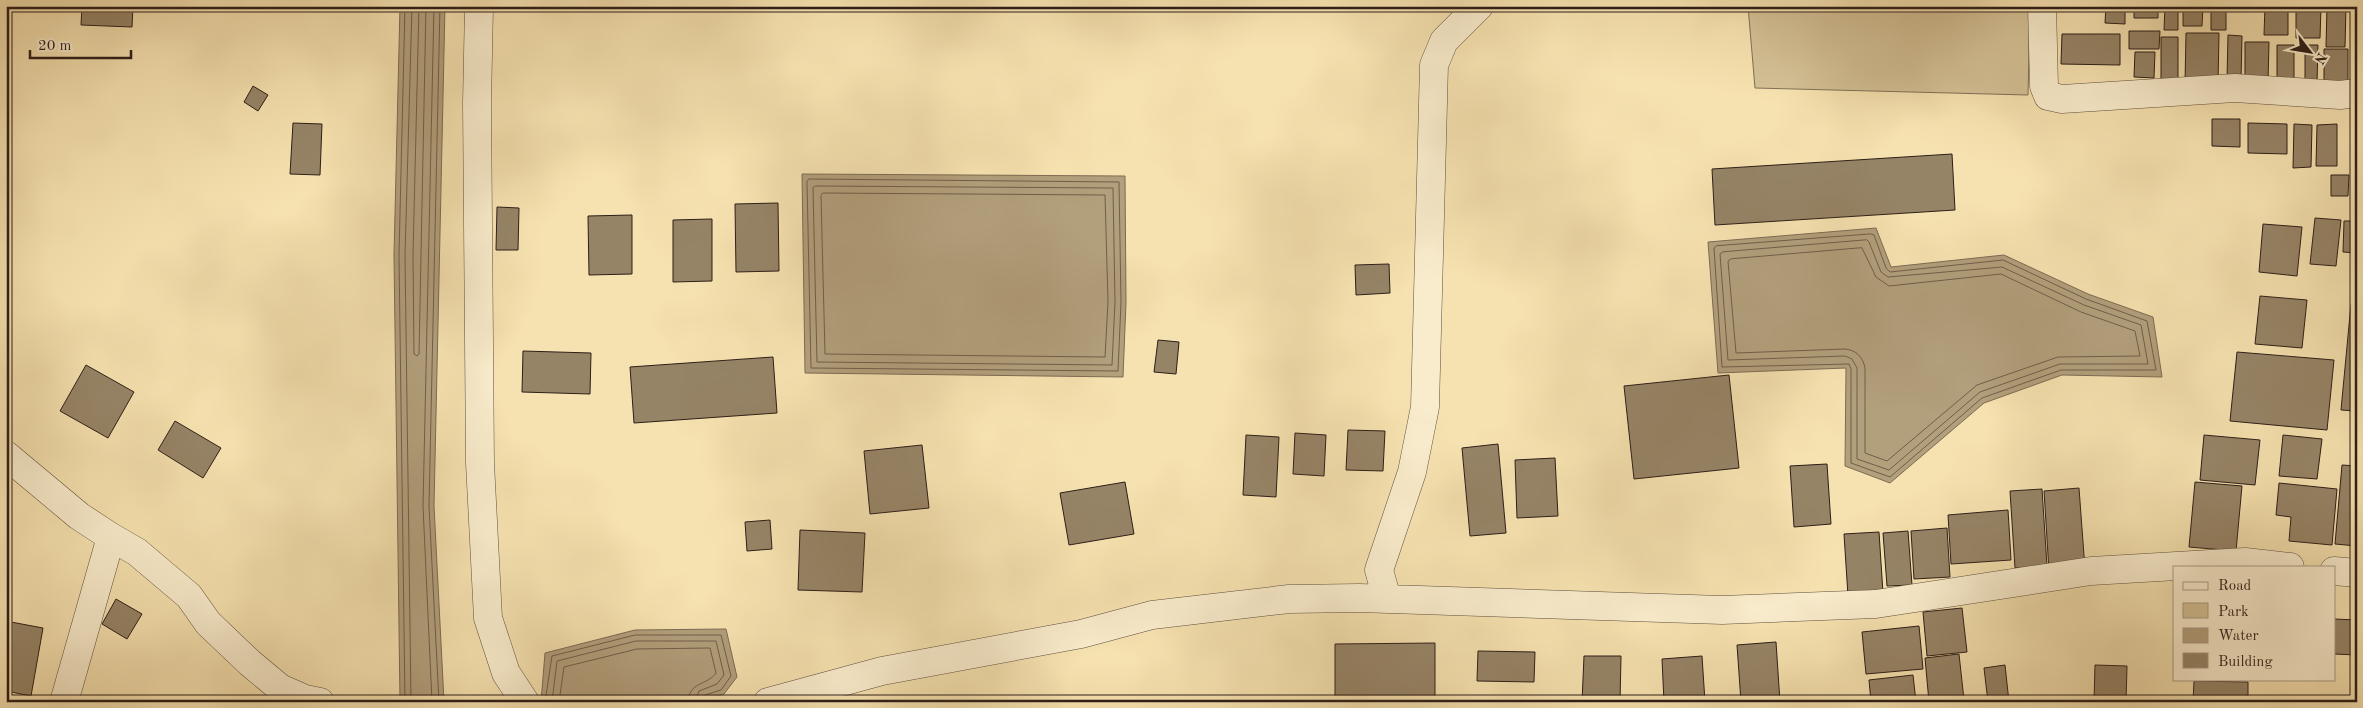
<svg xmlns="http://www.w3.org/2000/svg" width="2363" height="708" font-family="'Old Standard TT',serif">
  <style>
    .green { fill: #d4c196; stroke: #807057 }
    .water { fill: #b29f7c; stroke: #7d6b54 }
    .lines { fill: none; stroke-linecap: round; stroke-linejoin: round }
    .shore { stroke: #705e4a; stroke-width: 1 }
    .building { fill: #968467; stroke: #2d1e18 }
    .street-casing { stroke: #5f4f3e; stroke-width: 29 }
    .street { stroke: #f9eccc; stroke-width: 28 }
  </style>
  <rect width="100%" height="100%" fill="#f6e2b0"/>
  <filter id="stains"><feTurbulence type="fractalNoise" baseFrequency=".004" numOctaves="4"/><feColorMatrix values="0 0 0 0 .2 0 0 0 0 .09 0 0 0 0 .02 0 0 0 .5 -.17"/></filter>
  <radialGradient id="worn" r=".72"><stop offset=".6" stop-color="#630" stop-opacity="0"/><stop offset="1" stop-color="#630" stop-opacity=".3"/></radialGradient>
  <path class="green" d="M 1748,6 L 2030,6 L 2028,95 L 1755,88 Z"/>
  <path class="water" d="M 400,6 L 445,6 L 434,506 L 444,702 L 400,702 L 394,255 Z
    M 802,174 L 1125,176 L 1126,302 L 1123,377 L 805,373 Z
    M 1876,228 L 1891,267 L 2004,255 L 2088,294 L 2153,317 L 2162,377 L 2062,375 L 1984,403 L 1890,483 L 1845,466 L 1846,368 L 1718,373 L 1708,242 Z
    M 726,629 L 737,677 L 724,694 L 700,702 L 541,702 L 545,653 L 635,630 Z
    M 1144,697 L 1260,702 L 1144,702 Z"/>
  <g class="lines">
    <path class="shore" d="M 419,6 L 413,255 L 414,354 L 417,356 L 419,354 L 426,6
      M 809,179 L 1119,182 L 1121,302 L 1118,371 L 811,368 L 807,182 Z
      M 816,186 L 1113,188 L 1115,302 L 1112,365 L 817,362 L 813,188 Z
      M 823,193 L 1105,195 L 1108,302 L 1105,357 L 825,354 L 821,196 Z
      M 1871,234 L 1874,235 L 1886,268 L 1890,272 L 2003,260 L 2086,299 L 2147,321 L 2156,370 L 2061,370 L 1982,398 L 1890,477 L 1851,463 L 1851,369 L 1849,364 L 1722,367 L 1714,248 L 1716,246 Z
      M 1867,240 L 1869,242 L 1881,272 L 1888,277 L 2002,267 L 2084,305 L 2141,325 L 2148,364 L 2060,364 L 1980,392 L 1889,470 L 1857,459 L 1857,368 L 1852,359 L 1845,356 L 1728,360 L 1720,254 L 1723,252 Z
      M 1862,248 L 1876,277 L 1889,286 L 2001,274 L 2081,312 L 2135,331 L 2140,356 L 2058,357 L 1977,385 L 1887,461 L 1865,453 L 1865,368 C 1863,357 1856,350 1845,349 L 1736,353 L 1728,261 L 1731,259 Z
      M 405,702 L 399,255 L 405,6
      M 411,702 L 405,255 L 412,6
      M 432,702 L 423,506 L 434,6
      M 439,702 L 429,506 L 440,6
      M 545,702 L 552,656 L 635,635 L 721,635 L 731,676 L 721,690 L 705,695 L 702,702
      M 552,702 L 557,661 L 636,641 L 716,641 L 724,675 L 717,684 L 699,691 L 695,702
      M 559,702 L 564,667 L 637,649 L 710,648 L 716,673 C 707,686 689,681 688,702"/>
  </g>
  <path class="building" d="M 82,6 L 133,6 L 132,27 L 81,25 Z
    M 2106,6 L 2125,6 L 2125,24 L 2105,23 Z
    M 2134,6 L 2158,6 L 2158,18 L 2134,18 Z
    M 2165,6 L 2178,6 L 2178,30 L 2164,30 Z
    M 2183,6 L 2203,6 L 2202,26 L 2183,26 Z
    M 2211,6 L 2226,6 L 2226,30 L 2211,30 Z
    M 2265,6 L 2288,6 L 2288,35 L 2264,35 Z
    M 2296,6 L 2321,6 L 2320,38 L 2296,38 Z
    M 2327,6 L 2346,6 L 2345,47 L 2326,47 Z
    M 2353,6 L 2357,6 L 2357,21 L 2353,21 Z
    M 2129,31 L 2160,31 L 2159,49 L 2129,49 Z
    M 2186,33 L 2219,33 L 2218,83 L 2185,83 Z
    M 2062,34 L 2120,34 L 2120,65 L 2061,64 Z
    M 2228,35 L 2242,36 L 2241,80 L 2227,80 Z
    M 2161,37 L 2178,37 L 2178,79 L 2161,79 Z
    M 2245,42 L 2269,42 L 2268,82 L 2245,82 Z
    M 2277,45 L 2294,45 L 2294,83 L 2277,82 Z
    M 2305,45 L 2318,45 L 2317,83 L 2305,84 Z
    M 2324,49 L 2348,49 L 2348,85 L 2324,84 Z
    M 2135,52 L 2155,52 L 2154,78 L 2134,77 Z
    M 253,86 L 268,95 L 258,111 L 244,102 Z
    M 2212,119 L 2240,119 L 2240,147 L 2212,146 Z
    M 293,123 L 322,124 L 320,175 L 290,174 Z
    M 2248,123 L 2287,124 L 2287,154 L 2248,153 Z
    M 2294,124 L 2312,125 L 2311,167 L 2293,168 Z
    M 2337,124 L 2337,166 L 2316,166 L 2317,125 Z
    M 2355,132 L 2357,132 L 2357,196 L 2354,196 Z
    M 1952,154 L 1955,210 L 1715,225 L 1712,169 Z
    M 2331,175 L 2349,175 L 2348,196 L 2331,196 Z
    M 778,203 L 779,271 L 736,272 L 735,204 Z
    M 497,207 L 519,208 L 518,250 L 496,250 Z
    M 632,215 L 632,274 L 589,275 L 588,216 Z
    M 2315,218 L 2341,220 L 2336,266 L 2310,264 Z
    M 712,219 L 712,281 L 673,282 L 673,220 Z
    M 2344,221 L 2357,221 L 2357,253 L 2343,252 Z
    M 2263,224 L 2302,227 L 2297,276 L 2259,272 Z
    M 1389,264 L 1390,293 L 1356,295 L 1355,265 Z
    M 2260,296 L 2307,300 L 2302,348 L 2255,344 Z
    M 2351,304 L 2357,305 L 2357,411 L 2341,410 Z
    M 1158,340 L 1179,342 L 1176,374 L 1154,372 Z
    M 523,351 L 591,353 L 590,394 L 522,392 Z
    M 2237,352 L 2334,360 L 2327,430 L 2230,421 Z
    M 773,357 L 777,413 L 634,423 L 630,367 Z
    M 86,365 L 134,392 L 108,438 L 60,411 Z
    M 1729,375 L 1739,468 L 1634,479 L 1624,386 Z
    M 175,421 L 221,448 L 203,478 L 158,450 Z
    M 1348,430 L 1385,431 L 1383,471 L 1346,470 Z
    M 1295,433 L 1326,435 L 1324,476 L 1293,474 Z
    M 1246,435 L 1279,437 L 1276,497 L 1243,495 Z
    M 2204,435 L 2260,440 L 2255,485 L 2200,480 Z
    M 2283,435 L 2322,439 L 2317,479 L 2279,476 Z
    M 1498,444 L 1506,533 L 1470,536 L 1462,448 Z
    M 922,445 L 929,508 L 870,514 L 864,451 Z
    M 1555,458 L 1558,516 L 1517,518 L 1515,460 Z
    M 1827,464 L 1831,524 L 1794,527 L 1790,466 Z
    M 2342,465 L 2357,466 L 2357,546 L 2335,544 Z
    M 1125,482 L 1134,534 L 1069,545 L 1060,493 Z
    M 2195,482 L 2242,486 L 2236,551 L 2189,547 Z
    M 2279,483 L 2337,489 L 2332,545 L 2289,541 L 2291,517 L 2276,515 Z
    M 2079,488 L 2085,569 L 2049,571 L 2044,491 Z
    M 2042,489 L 2047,566 L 2015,568 L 2010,491 Z
    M 2008,510 L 2011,560 L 1951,564 L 1948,515 Z
    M 770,520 L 772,549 L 747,551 L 745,522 Z
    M 1947,528 L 1950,577 L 1914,579 L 1911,531 Z
    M 800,530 L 865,533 L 862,592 L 798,590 Z
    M 1908,531 L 1912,585 L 1887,586 L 1883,533 Z
    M 1879,532 L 1883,593 L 1848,596 L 1844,534 Z
    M 116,599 L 142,614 L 127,639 L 102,624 Z
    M 1962,608 L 1967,652 L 1927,656 L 1923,612 Z
    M 2334,619 L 2357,620 L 2357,655 L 2334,654 Z
    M 11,622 L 43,628 L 31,696 L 6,691 L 6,647 Z
    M 1919,626 L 1923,669 L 1866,674 L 1862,632 Z
    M 1776,642 L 1780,702 L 1741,702 L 1737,645 Z
    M 1435,643 L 1435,702 L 1335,702 L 1335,644 Z
    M 1478,651 L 1535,652 L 1534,682 L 1477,681 Z
    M 1959,654 L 1964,700 L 1929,702 L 1925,658 Z
    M 1584,656 L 1621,656 L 1620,702 L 1582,702 Z
    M 1702,656 L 1705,702 L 1664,702 L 1662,659 Z
    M 2005,665 L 2009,702 L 1988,702 L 1984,668 Z
    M 2095,665 L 2127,666 L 2126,702 L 2094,702 Z
    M 1913,675 L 1916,702 L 1871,702 L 1869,680 Z
    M 2194,681 L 2248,682 L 2248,702 L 2193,702 Z
    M 2258,697 L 2319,702 L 2258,702 Z"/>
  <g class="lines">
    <defs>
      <path id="street" d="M 479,6 L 477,103 L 480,463 L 488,618 L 506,673 L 525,702
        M 2042,6 L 2044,86 L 2048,96 L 2062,99 L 2235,88 L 2340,95 L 2357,93
        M 6,455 L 79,516 L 111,537 L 64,702
        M 111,537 L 137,552 L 189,596 L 208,623 L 250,663 L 280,688 L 305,699 L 320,702
        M 2334,571 L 2357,573
        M 1387,599 L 1379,570 L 1412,472 L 1425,407 L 1434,65 L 1444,41 L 1479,6
        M 768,702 L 882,671 L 1081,634 L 1152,615 L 1289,599 L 1359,598 L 1722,610 L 1876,604 L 2091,571 L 2245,562 L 2290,567"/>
    </defs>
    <use href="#street" class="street-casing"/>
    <use href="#street" class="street"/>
  </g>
  <rect width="2363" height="708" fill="none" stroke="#f6e2b0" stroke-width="25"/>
  <rect x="8" y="8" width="2348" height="693" fill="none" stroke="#2d1e18" stroke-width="2.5"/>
  <rect x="12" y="12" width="2338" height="683" fill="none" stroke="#2d1e18"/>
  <rect x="2173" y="566" width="162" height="115" fill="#f9eccc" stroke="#a79a84"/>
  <rect x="2183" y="582" width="25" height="8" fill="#f9eccc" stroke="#a79a84"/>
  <text x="2218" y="590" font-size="15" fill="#2d1e18">Road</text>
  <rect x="2183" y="603" width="25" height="15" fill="#d4c196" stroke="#a79a84"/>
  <text x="2218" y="616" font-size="15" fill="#2d1e18">Park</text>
  <rect x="2183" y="628" width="25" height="15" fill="#b29f7c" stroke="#a79a84"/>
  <text x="2218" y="640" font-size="15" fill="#2d1e18">Water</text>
  <rect x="2183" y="653" width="25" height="15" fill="#968467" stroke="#a79a84"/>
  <text x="2218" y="666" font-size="15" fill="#2d1e18">Building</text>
  <g transform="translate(2310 52) rotate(121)" stroke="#f9eccc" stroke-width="4" paint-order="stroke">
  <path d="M0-4L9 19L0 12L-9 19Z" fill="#2d1e18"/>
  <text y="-8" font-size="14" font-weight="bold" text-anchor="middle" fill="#2d1e18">N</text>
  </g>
  <path d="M30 50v8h101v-8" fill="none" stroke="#2d1e18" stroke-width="2.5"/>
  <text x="38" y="50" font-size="15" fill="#2d1e18" stroke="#f9eccc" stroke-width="4" paint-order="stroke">20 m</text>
  <rect width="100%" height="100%" filter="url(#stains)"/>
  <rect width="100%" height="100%" fill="url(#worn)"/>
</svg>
